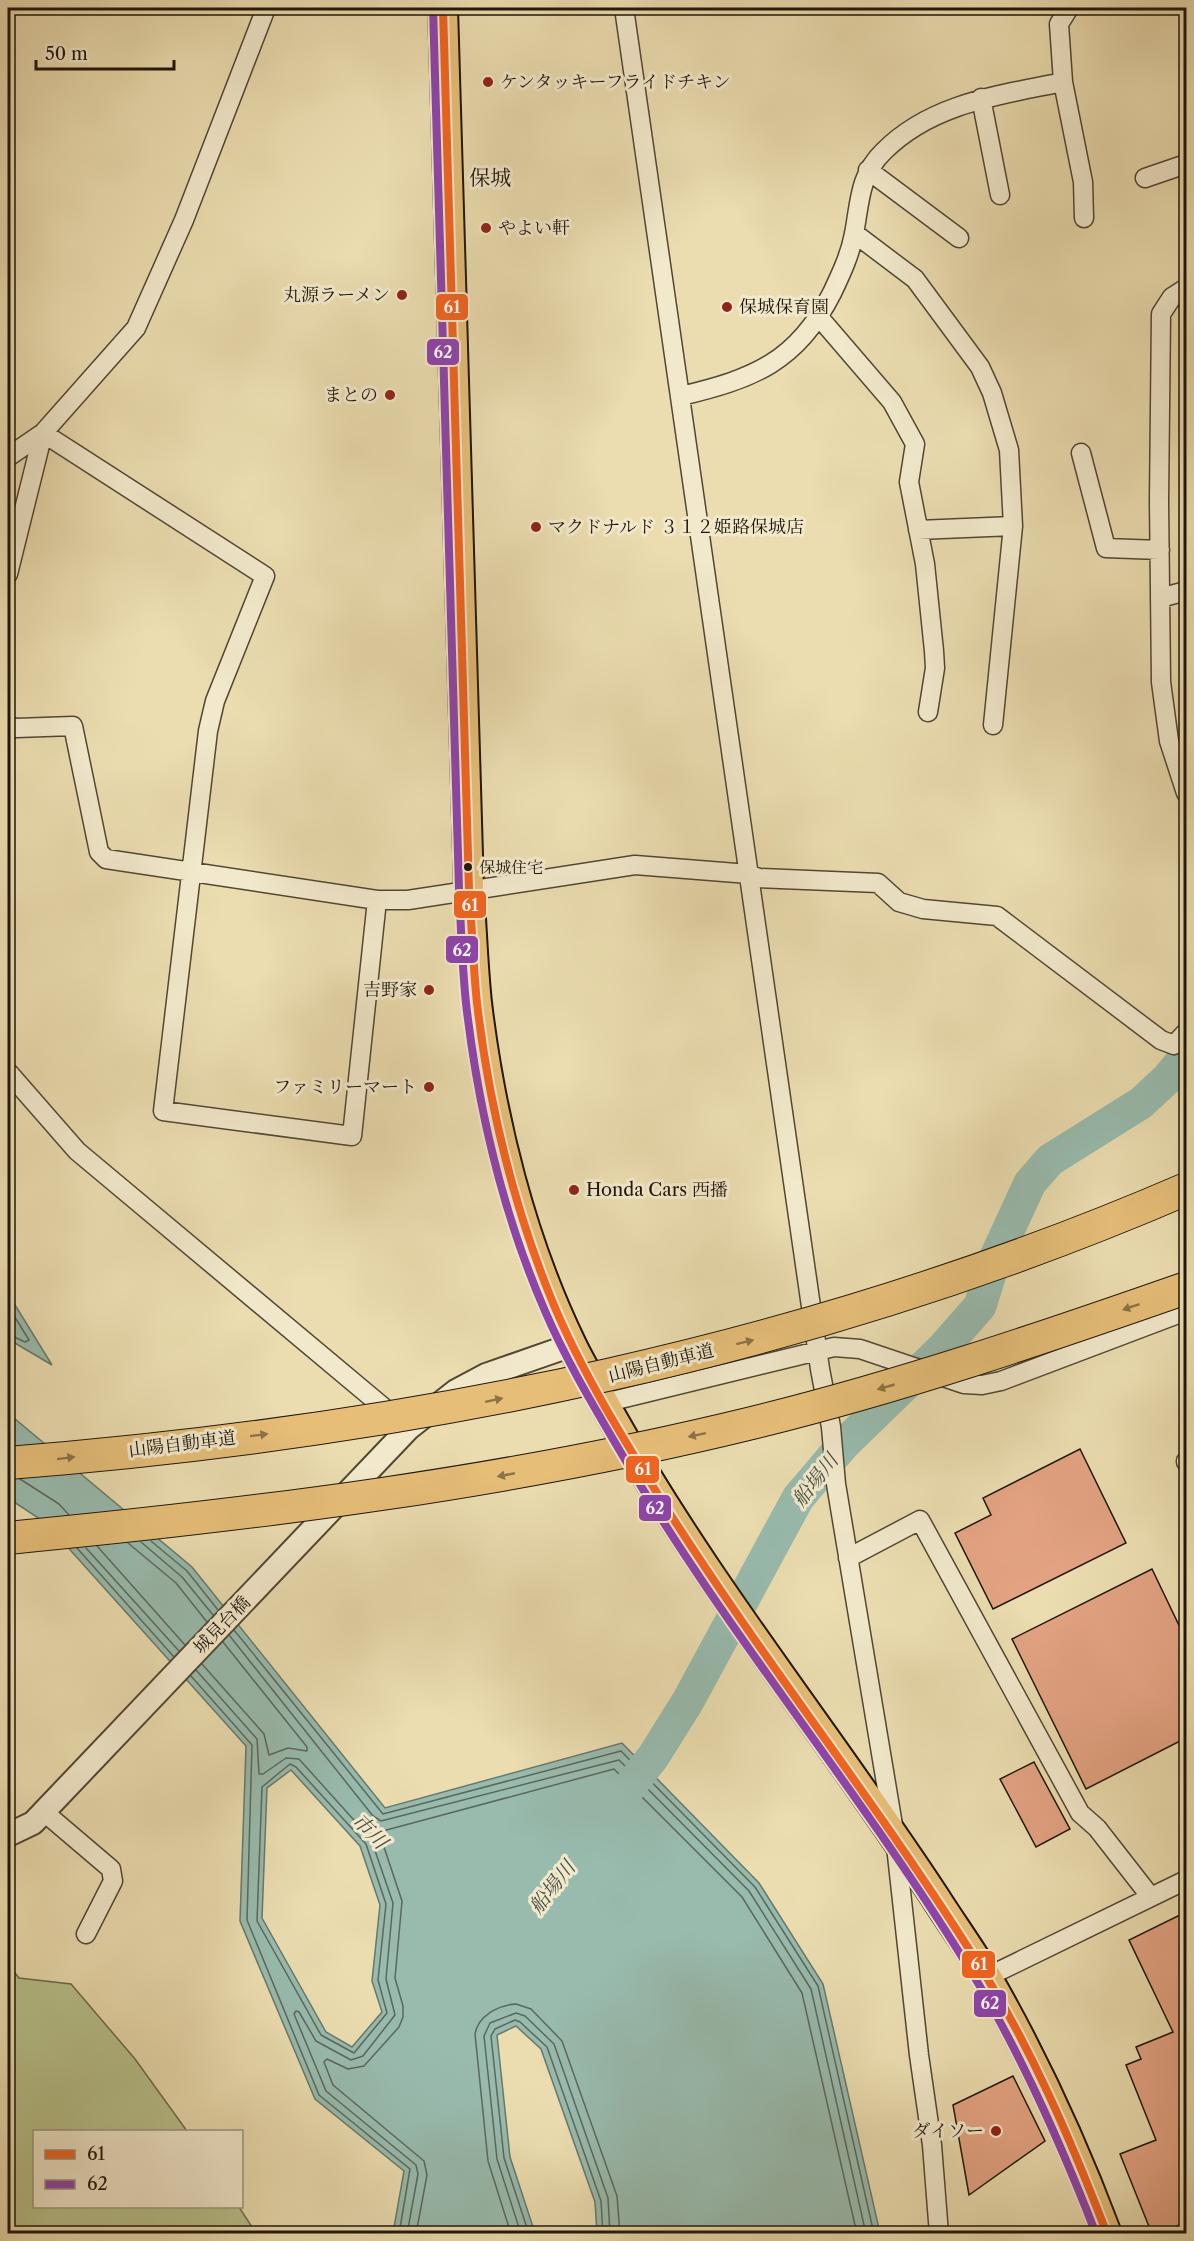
<svg xmlns="http://www.w3.org/2000/svg" width="1194" height="2241" font-family="'Libre Caslon Text','Noto Serif JP',serif">
  <style>
    .green { fill: #b7c18b; stroke: #6a6b4a; stroke-width: 1.5 }
    .water { fill: #98bbae; stroke: #67796c; stroke-width: 1.5; fill-rule: evenodd }
    .lines { fill: none; stroke-linecap: round; stroke-linejoin: round }
    .shore { stroke: #5b685c; stroke-width: 1.5 }
    .river { stroke: #98bbae; stroke-width: 33 }
    .building { fill: #e3a383; stroke: #1e150a; stroke-width: 1.5 }
    .minor-casing { stroke: #514734; stroke-width: 21 }
    .tertiary-casing { stroke: #514734; stroke-width: 26 }
    .trunk-casing { stroke: #1e150a; stroke-width: 32 }
    .minor { stroke: #f2e9cc; stroke-width: 18 }
    .tertiary { stroke: #f2e9cc; stroke-width: 22 }
    .trunk { stroke: #e6be78; stroke-width: 28 }
    .motorway-bridge-casing { stroke: #1e150a; stroke-width: 34; stroke-linecap: butt }
    .motorway-bridge { stroke: #e6be78; stroke-width: 32 }
    .bus-1-casing { stroke: #f2e9cc; stroke-width: 12 }
    .bus-2-casing { stroke: #f2e9cc; stroke-width: 12 }
    .bus-1 { stroke: #f26522; stroke-width: 8 }
    .bus-2 { stroke: #8e44ad; stroke-width: 8 }
    .oneway { fill: #8c7246 }
    .poi-dot { fill: #8f2418; stroke: #f2e9cc; stroke-width: 2 }
    .bus-dot { fill: #1e150a; stroke: #f2e9cc; stroke-width: 2 }
    .labels { text-anchor: middle; dominant-baseline: central; stroke-width: 6; stroke-linejoin: round; paint-order: stroke }
    .bus-label { font-size: 16px; fill: #1e150a; stroke: #f2e9cc; text-anchor: start }
    .poi-label { font-size: 18px; fill: #1e150a; stroke: #f2e9cc; text-anchor: start }
    .street-label { font-size: 18px; fill: #1e150a; stroke: #f2e9cc }
    .water-label { font-size: 20px; font-style: italic; fill: #494f43; stroke: #f2e9cc }
    .quarter-label { font-size: 21px; fill: #1e150a; stroke: #f2e9cc }
    .line-badge { stroke: #f2e9cc; stroke-width: 2 }
    .badge-label { font-size: 16px; text-anchor: middle; font-weight: bold; fill: #fff }
  </style>
  <rect width="100%" height="100%" fill="#ebddb0"/>
  <filter id="stains"><feTurbulence type="fractalNoise" baseFrequency=".00333" numOctaves="4"/><feColorMatrix values="0 0 0 0 .2 0 0 0 0 .09 0 0 0 0 .02 0 0 0 .5 -.17"/></filter>
  <radialGradient id="worn" r=".72"><stop offset=".6" stop-color="#630" stop-opacity="0"/><stop offset="1" stop-color="#630" stop-opacity=".3"/></radialGradient>
  <path class="green" d="M 8,1964 L 19,1978 L 71,1984 L 135,2059 L 187,2131 L 34,2132 L 34,2206 L 239,2207 L 256,2233 L 8,2233 Z"/>
  <path class="water" d="M 8,1297 L 15,1305 L 52,1365 L 8,1339 Z
    M 8,1413 L 192,1567 L 385,1808 L 622,1743 L 759,1883 L 823,1984 L 880,2233 L 597,2233 L 595,2202 L 541,2049 L 516,2026 L 497,2035 L 510,2157 L 535,2233 L 393,2233 L 404,2171 L 315,2099 L 240,1921 L 246,1746 L 46,1523 L 8,1498 ZM 291,1770 L 360,1846 L 380,1905 L 372,1981 L 382,2012 L 352,2047 L 326,2032 L 262,1918 L 267,1788 Z"/>
  <g class="lines">
    <path class="shore" d="M 8,1306 L 29,1340 L 25,1342 L 8,1334
      M 20,1479 L 59,1504 L 69,1515
      M 151,1541 L 187,1571 L 218,1610
      M 141,1542 L 182,1577 L 213,1615
      M 128,1543 L 176,1583 L 207,1622
      M 97,1546 L 185,1645
      M 77,1548 L 174,1657
      M 86,1548 L 179,1651
      M 234,1630 L 383,1814 L 621,1751 L 755,1887 L 818,1986 L 874,2234
      M 229,1635 L 373,1816 L 381,1821 L 619,1760 L 749,1891 L 811,1989 L 866,2234
      M 202,1664 L 264,1734 L 269,1755 L 288,1748 L 307,1751 L 307,1747 L 223,1642
      M 196,1670 L 257,1739 L 259,1774 L 263,1774 L 286,1758 L 299,1759 L 371,1839 L 393,1903 L 386,1979 L 395,2015 L 363,2056 L 351,2060 L 316,2041 L 299,2012 L 296,2011 L 294,2014 L 326,2091 L 416,2165 L 418,2174 L 407,2234
      M 191,1676 L 252,1745 L 247,1920 L 319,2095 L 410,2169 L 399,2234
      M 290,1764 L 296,1767 L 366,1844 L 386,1904 L 378,1980 L 387,2013 L 354,2053 L 321,2035 L 257,1921 L 262,1787 Z
      M 416,2234 L 427,2175 L 424,2161 L 333,2085 L 324,2062 L 327,2059 L 348,2069 L 364,2066 L 399,2027 L 403,2017 L 403,2006 L 395,1978 L 402,1901 L 379,1832 L 614,1769 L 742,1897 L 802,1993 L 857,2234
      M 511,2234 L 488,2161 L 475,2034 C 478,2016 498,2005 516,2004 L 531,2009 L 562,2041 L 617,2196 L 620,2234
      M 521,2234 L 497,2159 L 484,2036 L 490,2023 L 516,2013 L 525,2016 L 554,2044 L 608,2198 L 610,2234
      M 529,2234 L 504,2158 L 491,2036 L 495,2029 L 515,2020 L 520,2022 L 547,2047 L 601,2201 L 603,2234"/>
    <path class="river" d="M 617,1803 L 653,1757 L 688,1701 L 798,1498 L 843,1445 L 944,1347 L 980,1306 L 994,1261 L 1030,1183 L 1050,1160 L 1141,1103 L 1168,1078 L 1186,1056"/>
  </g>
  <path class="building" d="M 1080,1449 L 1126,1543 L 993,1609 L 955,1533 L 991,1515 L 983,1498 Z
    M 1152,1569 L 1186,1640 L 1186,1738 L 1086,1789 L 1012,1639 Z
    M 1034,1762 L 1070,1829 L 1036,1847 L 1000,1779 Z
    M 1186,1912 L 1186,2222 L 1159,2234 L 1152,2234 L 1120,2154 L 1156,2140 L 1126,2065 L 1141,2059 L 1136,2047 L 1173,2032 L 1129,1940 Z
    M 1013,2076 L 1045,2141 L 969,2195 L 953,2105 Z"/>
  <g class="lines">
    <defs>
      <path id="minor" d="M 624,8 L 820,1369 L 831,1427 L 836,1484 L 895,1837 L 919,2055 L 932,2145 L 939,2234
        M 1063,82 L 1083,182 L 1084,218
        M 981,98 L 1000,195
        M 868,170 L 959,238
        M 1145,178 L 1186,164
        M 854,233 L 915,279 L 980,367 L 992,393 L 1009,450 L 1013,526 L 993,725
        M 1186,288 L 1172,297 L 1161,314 L 1159,501 L 1161,682 L 1169,741 L 1186,793
        M 819,317 L 892,402 L 915,444 L 909,482 L 925,564 L 934,651 L 935,668 L 928,712
        M 681,396 C 753,379 797,362 832,293 C 841,274 850,255 854,234 C 860,202 859,175 884,151 C 932,103 1000,95 1063,82 L 1059,24 L 1069,8
        M 1081,453 L 1106,548 L 1160,550
        M 8,457 L 43,433 L 136,328 L 184,220 L 266,8
        M 918,530 L 1013,526
        M 8,574 L 43,433 L 265,576 L 215,701 L 208,731 L 163,1111 L 352,1136 L 377,900
        M 1160,598 L 1186,591
        M 8,726 L 16,728 L 73,726 L 99,852 L 106,859 L 377,900 L 408,900 L 635,865 L 749,874 L 759,878 L 878,883 L 899,902 L 923,909 L 997,916 L 1161,1040 L 1174,1045 L 1186,1032
        M 8,1072 L 77,1151 L 395,1417
        M 604,1403 L 834,1347 L 860,1349 L 964,1384 L 982,1385 L 1001,1381 L 1186,1311
        M 1186,1461 L 1186,1462
        M 848,1558 L 920,1520 L 1080,1813 L 1097,1828 L 1150,1896
        M 44,1812 L 111,1869 L 113,1881 L 86,1934
        M 987,1977 L 1186,1880"/>
      <path id="tertiary" d="M 8,1835 L 33,1823 L 409,1428 L 456,1391 L 486,1375 L 572,1345"/>
      <path id="trunk" d="M 443,8 L 469,889 C 472,927 473,965 477,1003 C 491,1119 521,1240 572,1345 C 583,1368 597,1390 609,1412 C 704,1582 828,1734 935,1897 C 952,1924 972,1951 988,1979 C 1035,2061 1074,2146 1107,2234"/>
    </defs>
    <use href="#minor" class="minor-casing"/>
    <use href="#tertiary" class="tertiary-casing"/>
    <use href="#trunk" class="trunk-casing"/>
    <use href="#minor" class="minor"/>
    <use href="#tertiary" class="tertiary"/>
    <use href="#trunk" class="trunk"/>
    <defs>
      <path id="motorway-bridge" d="M 8,1463 C 414,1431 811,1351 1186,1189
        M 8,1538 C 258,1514 507,1483 752,1423 C 899,1387 1043,1338 1186,1288"/>
    </defs>
    <use href="#motorway-bridge" class="motorway-bridge-casing"/>
    <use href="#motorway-bridge" class="motorway-bridge"/>
    <defs>
      <path id="bus-1" d="M 443,8 L 469,889 C 472,927 473,965 477,1003 C 489,1105 514,1208 553,1303 C 583,1375 626,1443 667,1509 C 765,1663 879,1806 976,1960 C 1030,2045 1071,2140 1107,2234"/>
      <path id="bus-2" d="M 433,8 L 459,889 C 461,927 462,965 466,1003 C 478,1108 503,1214 545,1311 C 566,1360 593,1405 620,1451 C 726,1633 863,1794 972,1973 C 1022,2055 1061,2144 1096,2234"/>
    </defs>
    <use href="#bus-1" class="bus-1-casing"/>
    <use href="#bus-2" class="bus-2-casing"/>
    <use href="#bus-1" class="bus-1"/>
    <use href="#bus-2" class="bus-2"/>
  </g>
  <defs><path id="oneway-solid" d="M-6-.8H1V-3.2L6.5 0L1 3.2V.8H-6Z" transform="scale(1.5)"/></defs>
  <g class="oneway">
    <use href="#oneway-solid" transform="translate(1131 1307) rotate(161)"/>
    <use href="#oneway-solid" transform="translate(745 1342) rotate(-14)"/>
    <use href="#oneway-solid" transform="translate(886 1387) rotate(164)"/>
    <use href="#oneway-solid" transform="translate(494 1400) rotate(-12)"/>
    <use href="#oneway-solid" transform="translate(259 1435) rotate(-7)"/>
    <use href="#oneway-solid" transform="translate(697 1435) rotate(168)"/>
    <use href="#oneway-solid" transform="translate(66 1458) rotate(-7)"/>
    <use href="#oneway-solid" transform="translate(506 1475) rotate(169)"/>
  </g>
  <g class="poi-dot">
    <circle cx="488" cy="82" r="6"/>
    <circle cx="486" cy="228" r="6"/>
    <circle cx="402" cy="295" r="6"/>
    <circle cx="727" cy="307" r="6"/>
    <circle cx="390" cy="395" r="6"/>
    <circle cx="536" cy="527" r="6"/>
    <circle cx="429" cy="990" r="6"/>
    <circle cx="429" cy="1087" r="6"/>
    <circle cx="574" cy="1190" r="6"/>
    <circle cx="996" cy="2131" r="6"/>
  </g>
  <circle class="bus-dot" cx="468" cy="867" r="5"/>
  <g class="labels">
    <g class="bus-label">
      <text x="479" y="867">保城住宅</text>
    </g>
    <g class="poi-label">
      <text x="500" y="82">ケンタッキーフライドチキン</text>
      <text x="498" y="228">やよい軒</text>
      <text x="390" y="295" text-anchor="end">丸源ラーメン</text>
      <text x="739" y="307">保城保育園</text>
      <text x="378" y="395" text-anchor="end">まとの</text>
      <text x="548" y="527">マクドナルド ３１２姫路保城店</text>
      <text x="417" y="990" text-anchor="end">吉野家</text>
      <text x="417" y="1087" text-anchor="end">ファミリーマート</text>
      <text x="586" y="1190">Honda Cars 西播</text>
      <text x="984" y="2131" text-anchor="end">ダイソー</text>
    </g>
    <g class="street-label">
      <text transform="translate(661 1363) rotate(-14)">山陽自動車道</text>
      <text transform="translate(182 1444) rotate(-7)">山陽自動車道</text>
      <text transform="translate(222 1625) rotate(-46)">城見台橋</text>
    </g>
    <g class="water-label">
      <text transform="translate(815 1480) rotate(-52)">船場川</text>
      <text transform="translate(370 1831) rotate(45)">市川</text>
      <text transform="translate(552 1887) rotate(-52)">船場川</text>
    </g>
    <g class="quarter-label">
      <text x="490" y="177">保城</text>
    </g>
  </g>
  <g class="line-badge">
    <rect x="435" y="293" width="34" height="28" rx="6" fill="#f26522"/>
    <rect x="426" y="338" width="34" height="28" rx="6" fill="#8e44ad"/>
    <rect x="453" y="890" width="34" height="29" rx="6" fill="#f26522"/>
    <rect x="445" y="935" width="34" height="29" rx="6" fill="#8e44ad"/>
    <rect x="625" y="1455" width="35" height="29" rx="6" fill="#f26522"/>
    <rect x="638" y="1494" width="34" height="28" rx="6" fill="#8e44ad"/>
    <rect x="961" y="1950" width="35" height="29" rx="6" fill="#f26522"/>
    <rect x="973" y="1989" width="34" height="29" rx="6" fill="#8e44ad"/>
  </g>
  <g class="badge-label">
    <text x="452" y="313">61</text>
    <text x="443" y="358">62</text>
    <text x="470" y="911">61</text>
    <text x="462" y="956">62</text>
    <text x="643" y="1475">61</text>
    <text x="655" y="1514">62</text>
    <text x="979" y="1970">61</text>
    <text x="990" y="2009">62</text>
  </g>
  <rect width="1194" height="2241" fill="none" stroke="#ebddb0" stroke-width="30"/>
  <rect x="9" y="9" width="1176" height="2223" fill="none" stroke="#1e150a" stroke-width="3"/>
  <rect x="15" y="15" width="1164" height="2211" fill="none" stroke="#1e150a" stroke-width="1.5"/>
  <rect x="33" y="2130" width="210" height="78" fill="#f2e9cc" stroke="#9d947e" stroke-width="1.5"/>
  <rect x="45" y="2150" width="30" height="9" fill="#f26522" stroke="#9d947e" stroke-width="1.5"/>
  <text x="87" y="2160" font-size="18" fill="#1e150a">61</text>
  <rect x="45" y="2180" width="30" height="9" fill="#8e44ad" stroke="#9d947e" stroke-width="1.5"/>
  <text x="87" y="2190" font-size="18" fill="#1e150a">62</text>
  <path d="M36 60v9h138v-9" fill="none" stroke="#1e150a" stroke-width="3"/>
  <text x="45" y="60" font-size="18" fill="#1e150a" stroke="#f2e9cc" stroke-width="4.5" paint-order="stroke">50 m</text>
  <rect width="100%" height="100%" filter="url(#stains)"/>
  <rect width="100%" height="100%" fill="url(#worn)"/>
</svg>
